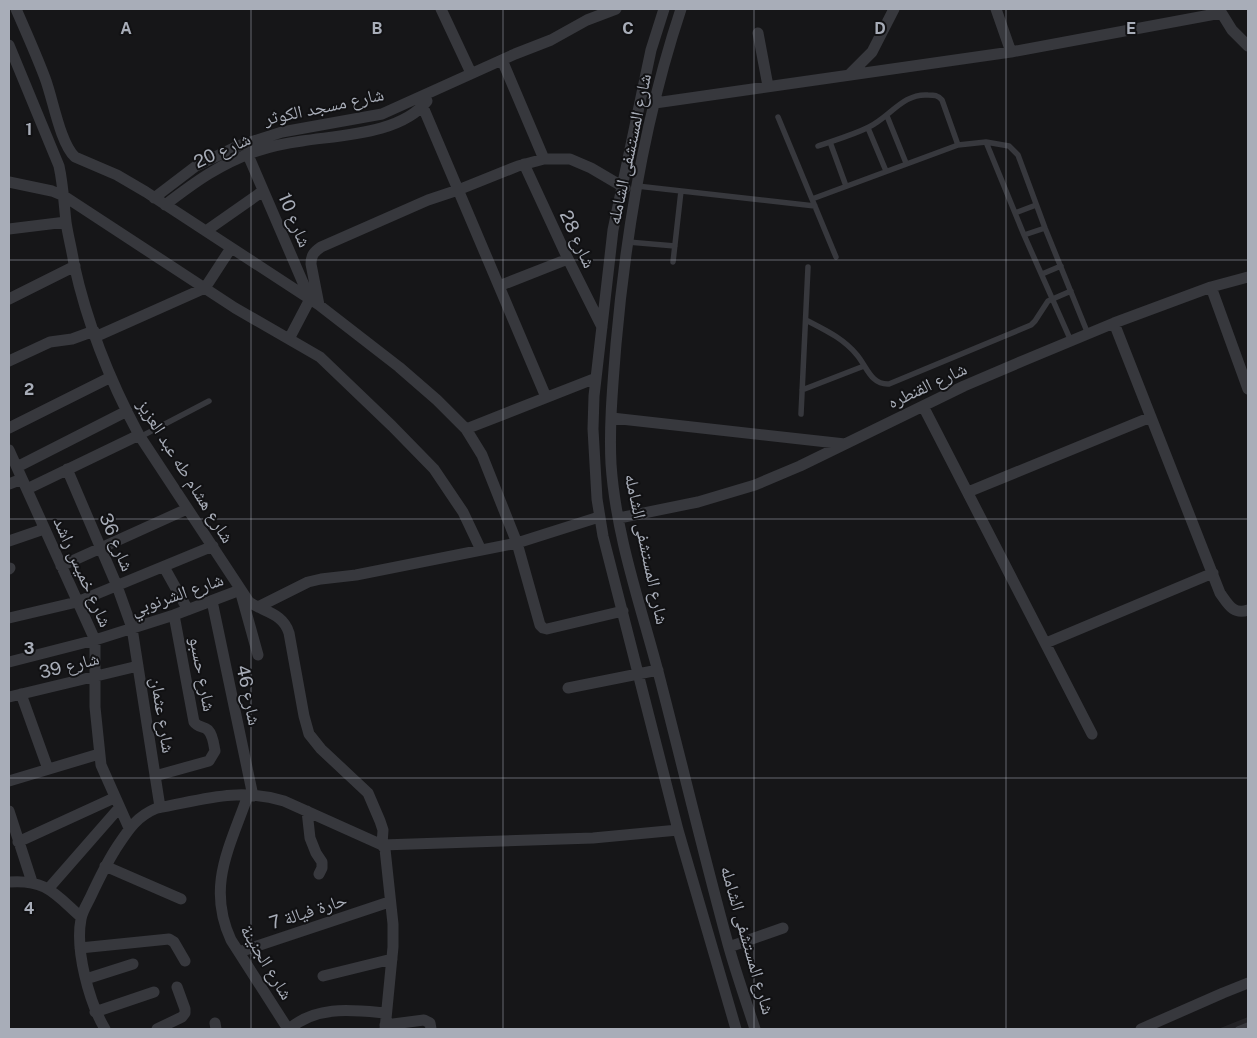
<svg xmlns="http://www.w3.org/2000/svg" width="1257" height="1038" font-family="'Public Sans','Noto Naskh Arabic',sans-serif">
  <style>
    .built { fill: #222225 }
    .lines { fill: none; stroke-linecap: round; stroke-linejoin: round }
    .lane { stroke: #37383d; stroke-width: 5.5 }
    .street { stroke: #37383d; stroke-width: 11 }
    .grid { fill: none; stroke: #a8adb8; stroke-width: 1; stroke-opacity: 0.55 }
    .labels { text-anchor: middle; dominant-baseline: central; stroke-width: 4; stroke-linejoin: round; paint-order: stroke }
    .street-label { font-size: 18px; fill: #a8adb8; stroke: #111113 }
    .grid-label { font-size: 16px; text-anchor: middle; font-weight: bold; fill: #a8adb8; stroke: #111113; stroke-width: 4; stroke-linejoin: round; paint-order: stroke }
  </style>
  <rect width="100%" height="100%" fill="#161618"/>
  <path class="built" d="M 1248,1017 L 1248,1029 L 1218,1029 Z"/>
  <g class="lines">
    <path class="lane" d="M 887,116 L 906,163
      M 778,117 L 836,257
      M 868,128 L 886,171
      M 830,142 L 846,186
      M 986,142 L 1024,235 L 1071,341
      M 818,146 C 835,140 853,135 869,127 C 890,117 903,93 928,95 C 934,95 938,95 942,100 L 958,145
      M 637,186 L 815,206
      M 812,199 L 958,145 L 986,142 L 1009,146 L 1018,155 L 1045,228 L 1088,334
      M 1015,213 L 1036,205
      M 1024,235 L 1045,228
      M 628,242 L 675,246
      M 673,262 L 681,191
      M 1042,274 L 1061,266
      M 806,320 C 825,330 843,338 857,355 C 867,367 871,385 889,384 L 1031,325 L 1035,321 L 1048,301 L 1071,291
      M 802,390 L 864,366
      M 801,414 L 808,267
      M 140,437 L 209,401
      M 1238,1029 L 1248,1025"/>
    <path class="street" d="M 16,9 C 26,32 36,54 45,78 C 53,99 60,143 75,157 L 117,175 L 146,192 L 319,305 L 399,367 L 437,400 L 466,429 L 482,455 L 517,543 L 540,625 L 543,628 L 547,629 L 623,611
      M 441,9 L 471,73
      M 664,9 L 651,50 L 613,230 L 594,396 L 593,429 L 597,499 L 603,536 L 678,830 L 736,1029
      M 681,9 C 645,117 626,231 616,344 C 613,383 609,425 611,464 C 616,538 642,609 660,679 C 683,768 704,856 728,944 C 736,973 746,1001 755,1029
      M 996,9 L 1011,52
      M 1219,9 L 1232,30 L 1248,46
      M 758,33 L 768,86
      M 9,45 L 59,166 C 63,184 64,203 66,222 C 68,236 72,250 74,264 C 87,323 110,381 139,435 L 249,602 C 264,612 283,613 289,633 L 304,716 L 309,734 L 321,749 L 368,793 L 380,821 L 383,830 L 382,845 L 593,838 L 678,830
      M 502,60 L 544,159
      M 849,75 L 872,52 L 894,9
      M 655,103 L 1011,52 L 1221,13
      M 423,107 L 546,397
      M 248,155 L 310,299 L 289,339
      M 524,164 L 568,259 L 602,327
      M 9,182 L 52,191 L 64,196 L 235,308 L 320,357 L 392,426 L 434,469 L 463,512 L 481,550
      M 154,198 L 196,166 L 238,146 L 282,132 L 382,114 L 515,54 L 551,40 L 587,20 L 616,9
      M 165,205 C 195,182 221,163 257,151 C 272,146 287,143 302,141 C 341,135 401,134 427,101
      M 9,229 L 66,222
      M 206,231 L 263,191
      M 499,286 L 568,259
      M 1211,287 L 1248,389
      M 9,299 L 75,266
      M 319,305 L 311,264 C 311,255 314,252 321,247 L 428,200 L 458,190 L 518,166 L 544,159 L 570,159 L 591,168 L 625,188
      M 1114,323 L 1220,593 C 1228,604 1233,615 1248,610
      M 95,337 L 205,288 L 231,248
      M 9,361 L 50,342 L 72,339 L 94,331
      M 923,406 L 1092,734
      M 612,418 L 845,444
      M 9,428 L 111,377
      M 466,429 L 596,378
      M 9,450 L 95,640 L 95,707 L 101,765 L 129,828
      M 17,467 L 127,411
      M 67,469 L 117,586 L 132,628 L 160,807
      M 9,484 L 22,479
      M 27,489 L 139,435
      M 968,492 L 1151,417
      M 619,518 L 698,502 L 755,485 L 800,466 L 964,386 L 1025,360 L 1114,323 L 1211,287 L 1248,277
      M 9,541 L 44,529
      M 61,566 L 187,509
      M 164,567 L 188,610
      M 9,569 L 10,568
      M 212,601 L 253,796
      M 258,607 L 308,582 L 321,579 L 356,575 L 517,543 L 599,517
      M 9,618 L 77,602 L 213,546
      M 1046,643 L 1213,573
      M 9,662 L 95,640 L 174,615 L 240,590 L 258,655
      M 568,688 L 658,670
      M 21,694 L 48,769
      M 9,697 L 138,666
      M 155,776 L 209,761 L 215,751 C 214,745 213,735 208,730 C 204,726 198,728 194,722 L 174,615
      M 9,781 L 99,754
      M 248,795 C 230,847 206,886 231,940 L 288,1029
      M 9,811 L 32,882
      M 307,811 L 310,838 L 316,853 L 322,862 L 322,868 L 319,874
      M 18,842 L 114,798
      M 105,866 L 181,899
      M 9,882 C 46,879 55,894 81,917
      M 49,888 L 119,808
      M 729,947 L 783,928
      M 80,948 L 169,939 L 174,942 L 185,961
      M 239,952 L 389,902
      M 323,976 L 392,959
      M 86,979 L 133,964
      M 95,1012 L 154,992
      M 215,1023 L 216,1029
      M 385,1025 L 424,1020 L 430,1023 L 431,1029
      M 105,1029 C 89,1002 75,950 81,919 C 82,912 87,904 90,898 C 98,881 105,866 115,850 C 127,832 135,817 157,808 C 202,800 237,787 284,801 L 382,845 L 385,849 L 393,924 L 393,947 L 385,1029
      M 157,1029 L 182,1017 L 185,1013 L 185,1009 L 177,987
      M 289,1029 C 317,1005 352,1010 386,1013
      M 1141,1029 L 1223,993 L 1248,983"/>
  </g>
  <path class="grid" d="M 251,9 L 251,1029M 503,9 L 503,1029M 754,9 L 754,1029M 1006,9 L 1006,1029M 9,260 L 1248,260M 9,519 L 1248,519M 9,778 L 1248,778"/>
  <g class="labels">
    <g class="street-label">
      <text transform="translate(324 106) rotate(-12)">شارع مسجد الكوثر</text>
      <text transform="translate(629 149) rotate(-78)">شارع المستشفى الشامله</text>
      <text transform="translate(222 150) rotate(-25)">شارع 20</text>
      <text transform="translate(295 220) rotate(67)">شارع 10</text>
      <text transform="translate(578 239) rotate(65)">شارع 28</text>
      <text transform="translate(927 385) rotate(-25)">شارع القنطره</text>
      <text transform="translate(186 471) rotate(58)">شارع هشام طه عبد العزيز</text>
      <text transform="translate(117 542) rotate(67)">شارع 36</text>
      <text transform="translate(647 549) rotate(78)">شارع المستشفى الشامله</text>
      <text transform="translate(83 572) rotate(66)">شارع خميس راشد</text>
      <text transform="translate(177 594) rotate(-19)">شارع الشرنوبي</text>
      <text transform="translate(69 665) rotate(-14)">شارع 39</text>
      <text transform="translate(203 674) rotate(79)">شارع حسبو</text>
      <text transform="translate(249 695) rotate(78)">شارع 46</text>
      <text transform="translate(163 715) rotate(81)">شارع عثمان</text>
      <text transform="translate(308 911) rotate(-18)">حارة فيالة 7</text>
      <text transform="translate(748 940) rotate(74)">شارع المستشفى الشامله</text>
      <text transform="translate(267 962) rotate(59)">شارع الجنينة</text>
    </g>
  </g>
  <g class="grid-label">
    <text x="126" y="34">A</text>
    <text x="377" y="34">B</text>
    <text x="628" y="34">C</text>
    <text x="880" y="34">D</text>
    <text x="1131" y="34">E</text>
    <text x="29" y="135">1</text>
    <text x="29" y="395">2</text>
    <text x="29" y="654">3</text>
    <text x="29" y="914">4</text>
  </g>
  <rect width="1257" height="1038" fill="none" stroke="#a8adb8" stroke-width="20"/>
</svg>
